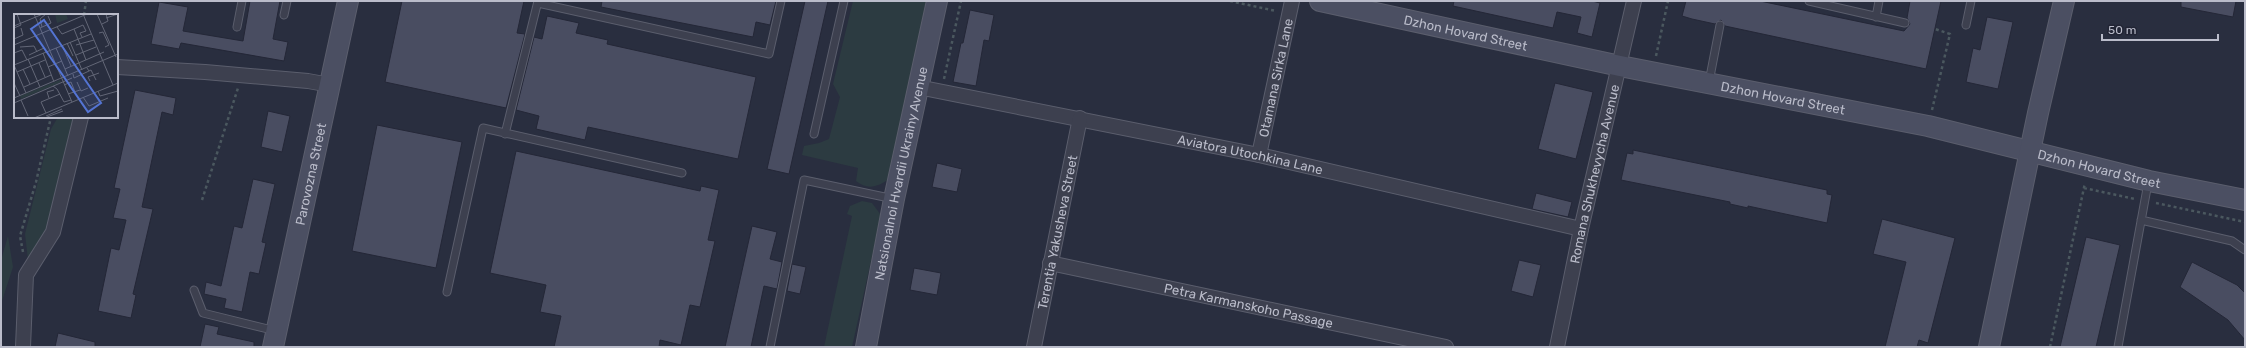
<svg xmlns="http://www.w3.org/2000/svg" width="2246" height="348" font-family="Rubik,sans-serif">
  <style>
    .green { fill: #2c3b41 }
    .building { fill: #494d61; stroke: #242737 }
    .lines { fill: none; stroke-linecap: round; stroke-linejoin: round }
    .lane-casing { stroke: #5b5e6d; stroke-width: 9 }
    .street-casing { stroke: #5b5e6d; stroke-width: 16 }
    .secondary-casing { stroke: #5b5e6d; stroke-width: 22 }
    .path { stroke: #4b585f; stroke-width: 2.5; stroke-dasharray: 3 3; stroke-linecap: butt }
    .lane { stroke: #3d404f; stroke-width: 7 }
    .street { stroke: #3d404f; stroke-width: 14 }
    .secondary { stroke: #4b4f62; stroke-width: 20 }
    .labels { text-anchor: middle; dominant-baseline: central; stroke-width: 3; stroke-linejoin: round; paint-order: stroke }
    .street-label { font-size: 13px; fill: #babcca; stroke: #222535 }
    .inset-road { fill: none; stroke: #636777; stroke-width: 1 }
    .view { fill: #5474d3; fill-opacity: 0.15; stroke: #5474d3; stroke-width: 2 }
    .inset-edge { fill: none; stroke: #babcca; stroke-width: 2 }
  </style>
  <rect width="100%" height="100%" fill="#292e3f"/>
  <path class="green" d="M 853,1 L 926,1 L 889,179 C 879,186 868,191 856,181 L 858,168 L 802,155 L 804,146 L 819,143 L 829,139 L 840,97 L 833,84 Z
    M 58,117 L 74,117 L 49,226 L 28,260 L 25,234 L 51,129 Z
    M 862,201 L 872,203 L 881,215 L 880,220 L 852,347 L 824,347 L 852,216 L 847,214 L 850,206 Z
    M 8,236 L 13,267 L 1,304 L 1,260 Z"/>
  <path class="building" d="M 250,1 L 280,1 L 273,39 L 288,42 L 284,61 L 181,43 L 179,49 L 151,44 L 159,2 L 188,7 L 183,31 L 243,41 Z
    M 402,1 L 524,1 L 517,33 L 525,34 L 506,108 L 385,82 Z
    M 602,1 L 776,1 L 770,25 L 756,22 L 753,37 L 601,7 Z
    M 805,1 L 828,1 L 789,174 L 767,169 Z
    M 1454,1 L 1592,1 L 1600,3 L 1592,37 L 1577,33 L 1581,17 L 1557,12 L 1553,28 L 1453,6 Z
    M 1686,1 L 1760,1 L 1904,31 L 1910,24 L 1907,18 L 1910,1 L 1941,1 L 1926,69 L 1725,26 L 1721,20 L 1715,24 L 1692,19 L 1682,16 Z
    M 2181,1 L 2236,1 L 2233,17 L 2181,7 Z
    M 970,10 L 994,15 L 989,41 L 984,40 L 976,86 L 953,82 L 961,43 L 963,43 Z
    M 547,16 L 579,23 L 576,33 L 608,40 L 607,44 L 756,77 L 738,159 L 588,127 L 585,140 L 536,129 L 539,116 L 516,110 L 534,37 L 542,39 Z
    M 1987,17 L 2013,22 L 1998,89 L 1966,82 L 1973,48 L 1980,50 Z
    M 1555,83 L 1593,92 L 1576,159 L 1538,149 Z
    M 135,90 L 176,98 L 173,115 L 162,112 L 142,207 L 153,209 L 133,294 L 136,295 L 131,318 L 98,311 L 111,248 L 119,250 L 126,220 L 113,218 L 120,189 L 114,188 Z
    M 268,111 L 290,116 L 282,152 L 261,147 Z
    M 377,125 L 462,142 L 436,268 L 352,251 Z
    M 1633,150 L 1827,190 L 1827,194 L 1832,195 L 1827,223 L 1748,206 L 1748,208 L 1730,204 L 1730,202 L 1621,180 L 1627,153 L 1633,154 Z
    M 516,151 L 700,191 L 701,186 L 719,190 L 708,240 L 715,241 L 700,307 L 690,305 L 681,345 L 660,340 L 659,347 L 554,347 L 561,316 L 540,312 L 546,285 L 490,273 Z
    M 937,163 L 962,169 L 957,192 L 932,187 Z
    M 253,179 L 275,184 L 262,242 L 266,243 L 259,274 L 250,272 L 242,312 L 224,308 L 226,299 L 204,294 L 206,282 L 221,286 L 234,226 L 242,228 Z
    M 1536,193 L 1572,202 L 1568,217 L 1532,209 Z
    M 1882,219 L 1955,238 L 1928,343 L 1919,340 L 1917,347 L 1885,347 L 1906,262 L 1873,254 Z
    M 752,226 L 777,232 L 770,259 L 782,262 L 777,289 L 764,286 L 751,347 L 725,347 Z
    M 2086,237 L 2120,245 L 2096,347 L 2060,347 Z
    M 1519,260 L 1541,265 L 1533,297 L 1511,291 Z
    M 2192,262 L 2237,285 L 2245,293 L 2245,340 L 2228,320 L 2180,287 Z
    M 792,264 L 806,267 L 800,294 L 787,291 Z
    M 914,268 L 941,273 L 937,295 L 910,290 Z
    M 205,324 L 219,327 L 217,334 L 254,342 L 254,347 L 200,347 Z
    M 58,333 L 95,342 L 95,347 L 55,347 Z"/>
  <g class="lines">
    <defs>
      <path id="lane" d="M 1809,1 L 1905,23
        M 538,3 L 769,54 L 781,1
        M 284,15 L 287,1
        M 1876,17 L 1879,1
        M 1966,25 L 1971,1
        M 237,27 L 242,1
        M 1709,82 L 1720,25
        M 505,134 L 538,1
        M 814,134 L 844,1
        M 2141,220 L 2232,241 L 2245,250
        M 194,290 L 203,313 L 276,331
        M 447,292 L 483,128 L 682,173
        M 770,347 L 804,180 L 894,199
        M 2118,347 L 2148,183"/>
      <g id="street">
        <path d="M 117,67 L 205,72 L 308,81 L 330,85"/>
        <path id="s1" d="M 918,87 L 1259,155 L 1581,229"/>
        <path id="s2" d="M 1259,155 L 1292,1"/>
        <path id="s3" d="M 1050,263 L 1446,347"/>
        <path d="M 23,347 L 26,275 L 53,232 L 81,117"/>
        <path id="s4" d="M 1034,347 L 1080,118"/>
        <path id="s5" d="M 1557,347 L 1581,229 L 1634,1"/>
      </g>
      <g id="secondary">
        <path id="s6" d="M 1320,1 L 1620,66 L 1928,126 L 2149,181 L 2245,200"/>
        <path id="s7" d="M 273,347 L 348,1"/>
        <path id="s8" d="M 866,347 L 894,199 L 937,1"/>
        <path d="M 1989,347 L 2038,113 L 2064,1"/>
      </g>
    </defs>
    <use href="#lane" class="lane-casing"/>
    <use href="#street" class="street-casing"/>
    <use href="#secondary" class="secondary-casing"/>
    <path class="path" d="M 1230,1 L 1276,11
      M 84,15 L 86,1
      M 1656,56 L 1668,1
      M 944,79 L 961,1
      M 1932,110 L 1950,34 L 1935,29
      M 2084,188 L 2135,199
      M 202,200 L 238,88
      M 2156,203 L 2245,222
      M 23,252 L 20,236 L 36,182 L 51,117
      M 2050,347 L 2085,183"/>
    <use href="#lane" class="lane"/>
    <use href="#street" class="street"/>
    <use href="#secondary" class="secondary"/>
  </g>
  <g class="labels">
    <g class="street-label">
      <text stroke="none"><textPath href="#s6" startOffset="149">Dzhon Hovard Street</textPath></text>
      <text stroke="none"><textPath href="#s2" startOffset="79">Otamana Sirka Lane</textPath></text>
      <text stroke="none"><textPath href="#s6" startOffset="473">Dzhon Hovard Street</textPath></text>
      <text stroke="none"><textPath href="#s1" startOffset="339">Aviatora Utochkina Lane</textPath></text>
      <text stroke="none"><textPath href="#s6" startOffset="797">Dzhon Hovard Street</textPath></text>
      <text stroke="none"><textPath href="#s7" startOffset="177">Parovozna Street</textPath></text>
      <text stroke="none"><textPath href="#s8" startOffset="177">Natsionalnoi Hvardii Ukrainy Avenue</textPath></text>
      <text stroke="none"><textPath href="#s5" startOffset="177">Romana Shukhevycha Avenue</textPath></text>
      <text stroke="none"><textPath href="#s4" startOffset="117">Terentia Yakusheva Street</textPath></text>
      <text stroke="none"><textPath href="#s3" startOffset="203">Petra Karmanskoho Passage</textPath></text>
    </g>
  </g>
  <g transform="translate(14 14)">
    <rect width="104" height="104" fill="#292e3f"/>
    <path d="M 41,0 L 52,0 L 54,5 L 43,9 ZM 46,66 L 47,68 L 7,85 L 6,82 Z" fill="#2c3b41"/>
    <path class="inset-road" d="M 20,0 L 58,88M 69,0 L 99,71M 83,0 L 102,43M 92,4 L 104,0M 88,10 L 94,7 L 92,0M 0,12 L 29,0M 28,13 L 26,5 L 32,0M 43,13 L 48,20 L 60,15 L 64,25M 0,14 L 7,11 L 3,0M 26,14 L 37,9 L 34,2M 60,15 L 69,11 L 72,17 L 66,19 L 68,23M 85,19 L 89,18 L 95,31 L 91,33M 0,25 L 9,21 L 7,14M 64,25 L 72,46M 56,28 L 68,56M 53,29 L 59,42M 0,31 L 73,0M 48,31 L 57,52M 62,31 L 80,26M 6,33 L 20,32 L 23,38M 42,34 L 54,62M 0,39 L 8,36 L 13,46M 29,39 L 40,68M 15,41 L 30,34M 62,41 L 82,33M 14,45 L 26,73M 25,49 L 31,63M 0,51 L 77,20M 0,51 L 12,79M 34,53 L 48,47M 73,54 L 75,57 L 77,56 L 82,66M 9,55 L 16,70M 51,55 L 90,38M 3,58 L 31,46M 59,60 L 60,64 L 75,57M 76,67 L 74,63 L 85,59M 63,68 L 67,77 L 74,74M 0,69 L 6,82M 50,71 L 57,68 L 61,78M 39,72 L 43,75 L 50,88 L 57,86M 10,73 L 37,61M 84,77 L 86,82 L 104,77M 54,80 L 66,76M 69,83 L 75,92 L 94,84M 0,84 L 104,40M 35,84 L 33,78 L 40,76M 7,86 L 14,102M 0,89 L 58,64M 32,99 L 27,88 L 46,80M 32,102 L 48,95M 33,103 L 49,97M 20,104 L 104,69"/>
    <path class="view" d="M 30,6 L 87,89 L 74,98 L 17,15 Z"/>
    <rect width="104" height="104" class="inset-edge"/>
  </g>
  <rect width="2246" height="348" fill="none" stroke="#babcca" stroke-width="4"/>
  <path d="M2102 34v6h116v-6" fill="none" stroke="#babcca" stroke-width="2"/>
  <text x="2108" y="34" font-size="12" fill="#babcca" stroke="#222535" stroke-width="3" paint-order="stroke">50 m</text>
</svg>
